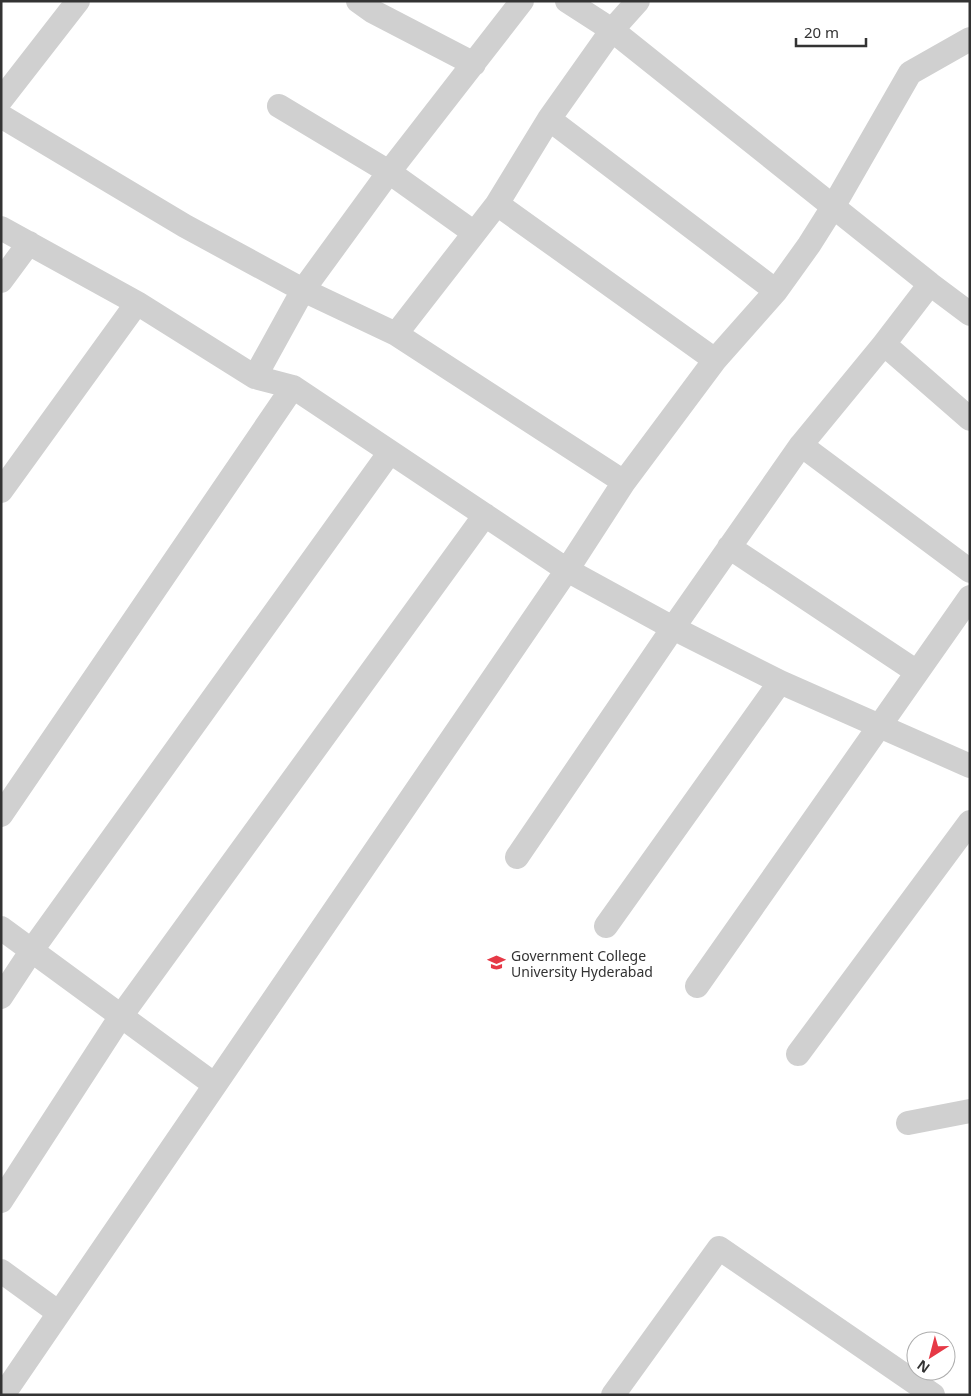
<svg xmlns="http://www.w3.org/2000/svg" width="971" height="1396" font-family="'Noto Sans',sans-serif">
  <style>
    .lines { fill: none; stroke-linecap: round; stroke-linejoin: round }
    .minor { stroke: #d0d0d0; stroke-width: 24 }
    .labels { text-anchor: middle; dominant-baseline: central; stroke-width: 5; stroke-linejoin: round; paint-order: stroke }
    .poi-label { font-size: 14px; fill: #333; stroke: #fff; text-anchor: start }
  </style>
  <rect width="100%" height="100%" fill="#fff"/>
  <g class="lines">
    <path class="minor" d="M 358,1 L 372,11 L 474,64
      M 567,1 L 612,30 L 930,284 L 970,314
      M 638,1 L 612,30 L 549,119 L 497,204 L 396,334 L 303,290 L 255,377 L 293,387 L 567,570 L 673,628 L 780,682 L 970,766
      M 1,100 L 78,1
      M 279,106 L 389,172 L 473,232
      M 1,116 L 185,226 L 303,290 L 389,172 L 522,1
      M 549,119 L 776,291
      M 497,204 L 715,360
      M 1,228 L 137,303 L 255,377
      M 1,281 L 29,243
      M 396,334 L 624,482
      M 884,344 L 930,284
      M 801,445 L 884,344 L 970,419
      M 1,491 L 137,303
      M 729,547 L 917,672
      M 1,815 L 293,387
      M 517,857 L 673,628 L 801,445 L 970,571
      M 606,926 L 780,682
      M 1,928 L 215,1085 L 567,570 L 624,482 L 715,360 L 776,291 L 809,245 L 833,207 L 910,73 L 970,39
      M 697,986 L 970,597
      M 1,997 L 32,950 L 390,452
      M 798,1054 L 970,822
      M 908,1123 L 970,1111
      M 1,1201 L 121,1016 L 485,515
      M 1,1271 L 59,1313
      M 3,1395 L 215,1085
      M 613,1395 L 719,1248 L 933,1395"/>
  </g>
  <defs>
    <symbol id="university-bare" viewBox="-9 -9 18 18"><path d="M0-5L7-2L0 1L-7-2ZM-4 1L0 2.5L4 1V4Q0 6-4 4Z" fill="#e63946" stroke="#fff" stroke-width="2.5" paint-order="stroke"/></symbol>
  </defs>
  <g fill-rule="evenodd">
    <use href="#university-bare" x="484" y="950" width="25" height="25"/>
  </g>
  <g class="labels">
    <g class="poi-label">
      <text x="511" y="955">Government College<tspan x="511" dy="16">University Hyderabad</tspan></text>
    </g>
  </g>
  <rect width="971" height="1396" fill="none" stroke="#333333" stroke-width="5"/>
  <g transform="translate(931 1356) rotate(216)"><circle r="24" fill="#ffffff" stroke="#adadad"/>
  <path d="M0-4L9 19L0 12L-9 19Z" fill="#e63946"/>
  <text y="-8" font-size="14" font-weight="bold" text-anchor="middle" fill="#333333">N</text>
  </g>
  <path d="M796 38v8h70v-8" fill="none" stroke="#333333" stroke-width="2.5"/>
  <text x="804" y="38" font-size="15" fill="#333333" stroke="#ffffff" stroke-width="4" paint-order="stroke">20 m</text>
</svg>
